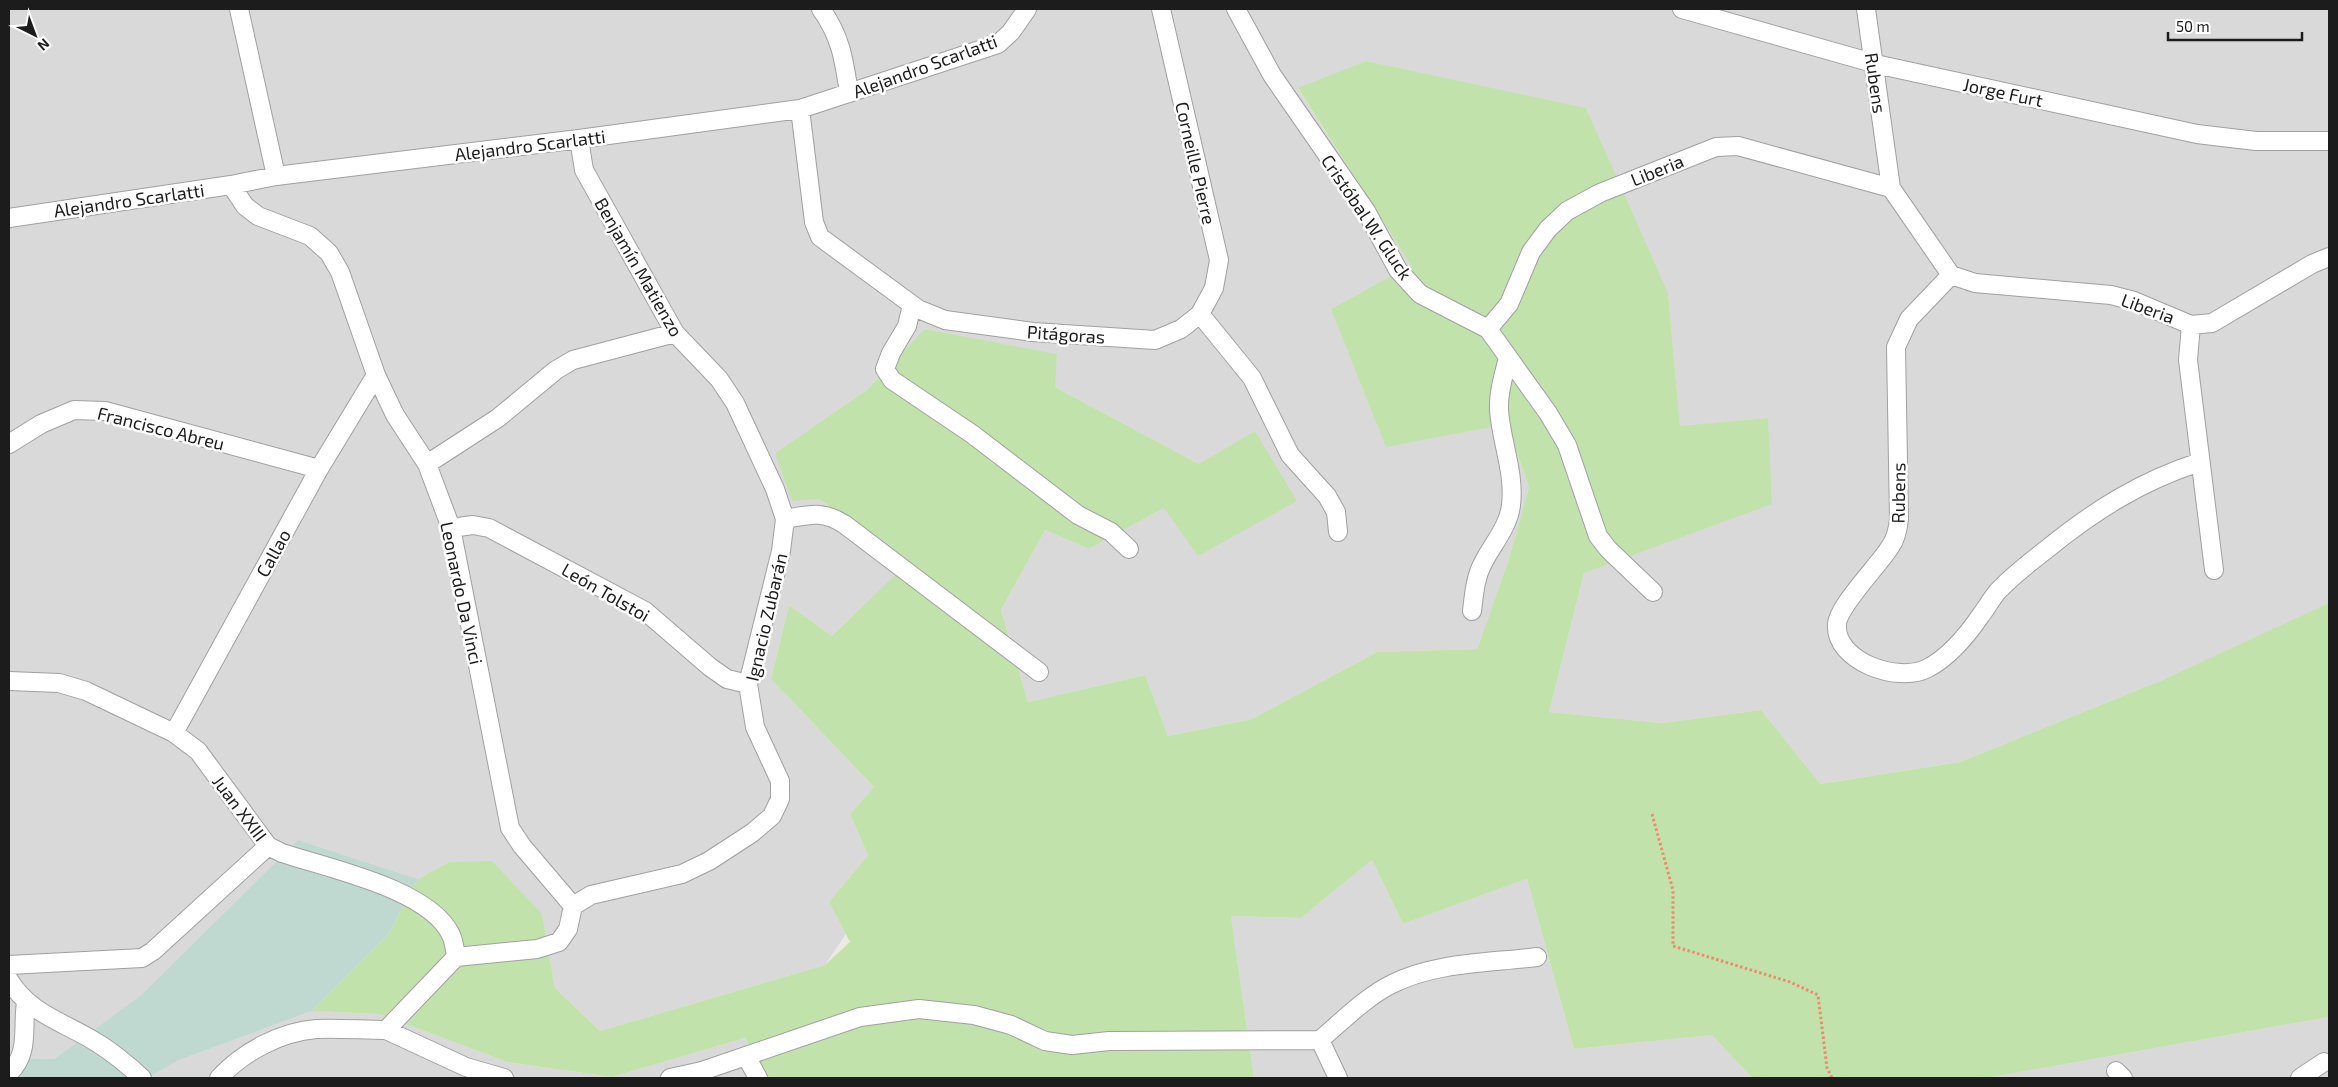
<svg xmlns="http://www.w3.org/2000/svg" width="2338" height="1087" font-family="'Exo 2',sans-serif">
  <style>
    .residential { fill: #dad9d9 }
    .grass { fill: #c1e3ab }
    .wetland { fill: #c0d9d0 }
    .lines { fill: none; stroke-linecap: round; stroke-linejoin: round }
    .minor-casing { stroke: #a0a0a0; stroke-width: 20 }
    .path { stroke: #ee8a71; stroke-width: 3; stroke-dasharray: 2.5 2.5; stroke-linecap: butt }
    .minor { stroke: #fff; stroke-width: 18 }
    .labels { text-anchor: middle; dominant-baseline: central; stroke-width: 5; stroke-linejoin: round; paint-order: stroke }
    .street-label { font-size: 18px; fill: #1c1c1c; stroke: #fff }
  </style>
  <rect width="100%" height="100%" fill="#eceae2"/>
  <path class="residential" d="M 9,9 L 2329,9 L 2329,622 L 2165,679 L 1960,762 L 1819,784 L 1761,710 L 1662,723 L 1549,712 L 1584,573 L 1768,418 L 1680,427 L 1668,293 L 1424,75 L 1366,61 L 1298,89 L 1412,265 L 1331,309 L 1507,424 L 1529,487 L 1509,559 L 1477,649 L 1377,652 L 1252,719 L 1168,736 L 1145,675 L 1028,702 L 1001,610 L 1045,530 L 1089,549 L 1164,508 L 1199,464 L 1055,387 L 924,329 L 868,389 L 775,453 L 819,499 L 908,562 L 832,636 L 789,605 L 771,679 L 874,787 L 850,814 L 868,855 L 829,902 L 846,934 L 825,965 L 600,1031 L 555,988 L 542,914 L 449,862 L 418,879 L 298,840 L 141,995 L 54,1059 L 9,1058 Z
    M 1372,860 L 1403,924 L 1527,879 L 1574,1049 L 1712,1035 L 1752,1078 L 1254,1078 L 1231,916 L 1301,918 Z
    M 312,1011 L 379,1014 L 507,1062 L 612,1077 L 745,1038 L 769,1078 L 148,1078 L 179,1060 Z
    M 2329,1017 L 2329,1078 L 1987,1078 Z"/>
  <path class="grass" d="M 1366,61 L 1586,108 L 1668,293 L 1680,426 L 1768,418 L 1772,504 L 1584,573 L 1549,712 L 1662,723 L 1761,710 L 1820,784 L 1960,762 L 2165,679 L 2329,603 L 2329,1017 L 1987,1078 L 1752,1078 L 1712,1035 L 1574,1049 L 1527,879 L 1403,924 L 1372,860 L 1301,918 L 1231,916 L 1254,1078 L 769,1078 L 745,1038 L 612,1077 L 507,1062 L 379,1014 L 312,1011 L 388,935 L 418,879 L 449,862 L 492,861 L 542,914 L 555,988 L 600,1031 L 825,965 L 850,942 L 829,902 L 868,855 L 850,814 L 874,787 L 771,679 L 789,605 L 832,636 L 908,562 L 819,499 L 792,501 L 775,453 L 868,389 L 924,329 L 1057,354 L 1055,387 L 1199,464 L 1255,431 L 1297,501 L 1198,556 L 1164,508 L 1089,549 L 1045,530 L 1001,610 L 1028,702 L 1145,675 L 1168,736 L 1252,719 L 1377,652 L 1477,649 L 1509,559 L 1529,487 L 1507,424 L 1386,447 L 1331,309 L 1411,265 L 1298,88 Z"/>
  <path class="wetland" d="M 298,840 L 418,879 L 388,935 L 312,1011 L 179,1060 L 148,1078 L 9,1078 L 9,1058 L 54,1059 L 141,995 Z"/>
  <g class="lines">
    <defs>
      <path id="minor" d="M 239,9 L 276,176
        M 821,9 C 841,37 844,60 849,93
        M 1236,9 L 1272,75 L 1366,211 L 1398,270 L 1420,294 L 1488,329 L 1548,413 L 1567,445 L 1598,536 L 1608,549 L 1653,592
        M 1682,9 L 1880,65 L 2197,134 L 2256,141 L 2329,141
        M 1866,9 L 1891,188 L 1951,275 L 1909,319 L 1896,347 L 1899,519 C 1898,529 1896,539 1890,547 C 1879,565 1838,606 1837,624 C 1834,661 1898,684 1928,668 C 1949,657 1968,634 1981,615 C 1987,607 1992,598 1998,591 C 2013,575 2030,562 2047,549 C 2095,510 2141,481 2200,462
        M 800,109 L 814,222 L 820,237 L 918,309 L 945,320 L 1033,332 L 1155,340 L 1181,329 L 1200,314 L 1214,288 L 1219,260 L 1161,9
        M 231,185 L 245,206 L 258,216 L 310,236 L 329,253 L 340,272 L 376,375 L 395,415 L 427,464 L 451,528 L 510,828 L 522,846 L 573,906
        M 9,218 L 231,185 L 276,176 L 579,139 L 800,109 L 998,44 L 1011,32 L 1027,9
        M 1951,275 L 1975,283 L 2111,295 L 2134,301 L 2191,325 L 2212,323 L 2312,264 L 2329,257
        M 912,305 L 907,326 L 891,353 L 885,369 L 892,380 L 972,434 L 1078,515 L 1111,532 L 1129,549
        M 1200,314 L 1252,378 L 1290,455 L 1327,496 L 1336,512 L 1338,532
        M 2191,325 L 2188,360 L 2214,570
        M 1488,329 L 1509,304 L 1531,252 L 1548,229 L 1567,211 L 1600,193 L 1716,147 L 1738,146 L 1891,188
        M 9,444 L 41,424 L 74,410 L 105,411 L 319,469
        M 427,464 L 498,418 L 556,370 L 573,360 L 675,333
        M 785,519 C 809,515 822,510 844,524 L 1039,672
        M 451,528 L 473,525 L 489,528 L 645,611 L 710,667 L 727,679 L 748,684
        M 1472,611 C 1474,595 1475,578 1483,563 C 1492,545 1509,526 1511,505 C 1515,473 1501,441 1499,410 C 1498,392 1504,375 1508,357
        M 9,681 L 59,683 L 86,691 L 174,733 L 198,751 L 268,846 L 282,853 C 327,868 430,889 451,935 C 454,941 455,950 456,957
        M 174,733 L 319,469 L 376,375
        M 573,906 L 591,895 L 682,874 L 709,861 L 752,833 L 772,816 L 780,799 L 780,781 L 755,727 L 748,684 L 781,551 L 785,519 L 775,489 L 735,403 L 719,379 L 675,333 L 584,170 L 579,139
        M 9,965 L 142,958 L 153,951 L 268,846
        M 9,980 C 30,1015 67,1023 99,1044 C 115,1054 129,1066 142,1078
        M 386,1030 L 466,1067 L 504,1078
        M 1320,1040 C 1341,1022 1367,996 1392,984 C 1435,962 1490,963 1537,957
        M 1320,1040 L 1338,1078
        M 746,1056 L 758,1078
        M 2116,1071 L 2123,1078
        M 9,1073 C 30,1054 22,1028 26,1002
        M 219,1078 C 243,1052 280,1032 316,1029 C 339,1028 363,1030 386,1030 L 456,957 L 537,949 L 559,942 L 568,929 L 573,906
        M 670,1078 L 702,1071 L 860,1017 L 919,1009 L 974,1015 L 1011,1025 L 1045,1041 L 1072,1045 L 1109,1041 L 1320,1040
        M 2300,1078 L 2324,1062"/>
    </defs>
    <use href="#minor" class="minor-casing"/>
    <path class="path" d="M 1652,814 L 1673,890 L 1673,946 L 1790,982 L 1818,995 L 1827,1068 L 1832,1078"/>
    <use href="#minor" class="minor"/>
  </g>
  <g class="labels">
    <g class="street-label">
      <text transform="translate(925 66) rotate(-20)">Alejandro Scarlatti</text>
      <text transform="translate(1876 83) rotate(82)">Rubens</text>
      <text transform="translate(2003 92) rotate(12)">Jorge Furt</text>
      <text transform="translate(530 145) rotate(-7)">Alejandro Scarlatti</text>
      <text transform="translate(1196 163) rotate(77)">Corneille Pierre</text>
      <text transform="translate(1657 170) rotate(-22)">Liberia</text>
      <text transform="translate(129 200) rotate(-8)">Alejandro Scarlatti</text>
      <text transform="translate(1367 217) rotate(56)">Cristóbal W. Gluck</text>
      <text transform="translate(639 267) rotate(60)">Benjamín Matienzo</text>
      <text transform="translate(2148 308) rotate(20)">Liberia</text>
      <text transform="translate(1066 334) rotate(4)">Pitágoras</text>
      <text transform="translate(161 428) rotate(14)">Francisco Abreu</text>
      <text transform="translate(1898 493) rotate(-89)">Rubens</text>
      <text transform="translate(273 553) rotate(-61)">Callao</text>
      <text transform="translate(606 592) rotate(30)">León Tolstoi</text>
      <text transform="translate(462 593) rotate(78)">Leonardo Da Vinci</text>
      <text transform="translate(766 617) rotate(-77)">Ignacio Zubarán</text>
      <text transform="translate(240 808) rotate(53)">Juan XXIII</text>
    </g>
  </g>
  <rect width="2338" height="1087" fill="none" stroke="#1c1c1c" stroke-width="20"/>
  <g transform="translate(35 35) rotate(138)" stroke="#ffffff" stroke-width="4" paint-order="stroke">
  <path d="M0-4L9 19L0 12L-9 19Z" fill="#1c1c1c"/>
  <text y="-8" font-size="14" font-weight="bold" text-anchor="middle" fill="#1c1c1c">N</text>
  </g>
  <path d="M2168 32v8h134v-8" fill="none" stroke="#1c1c1c" stroke-width="2.5"/>
  <text x="2176" y="32" font-size="15" fill="#1c1c1c" stroke="#ffffff" stroke-width="4" paint-order="stroke">50 m</text>
</svg>
